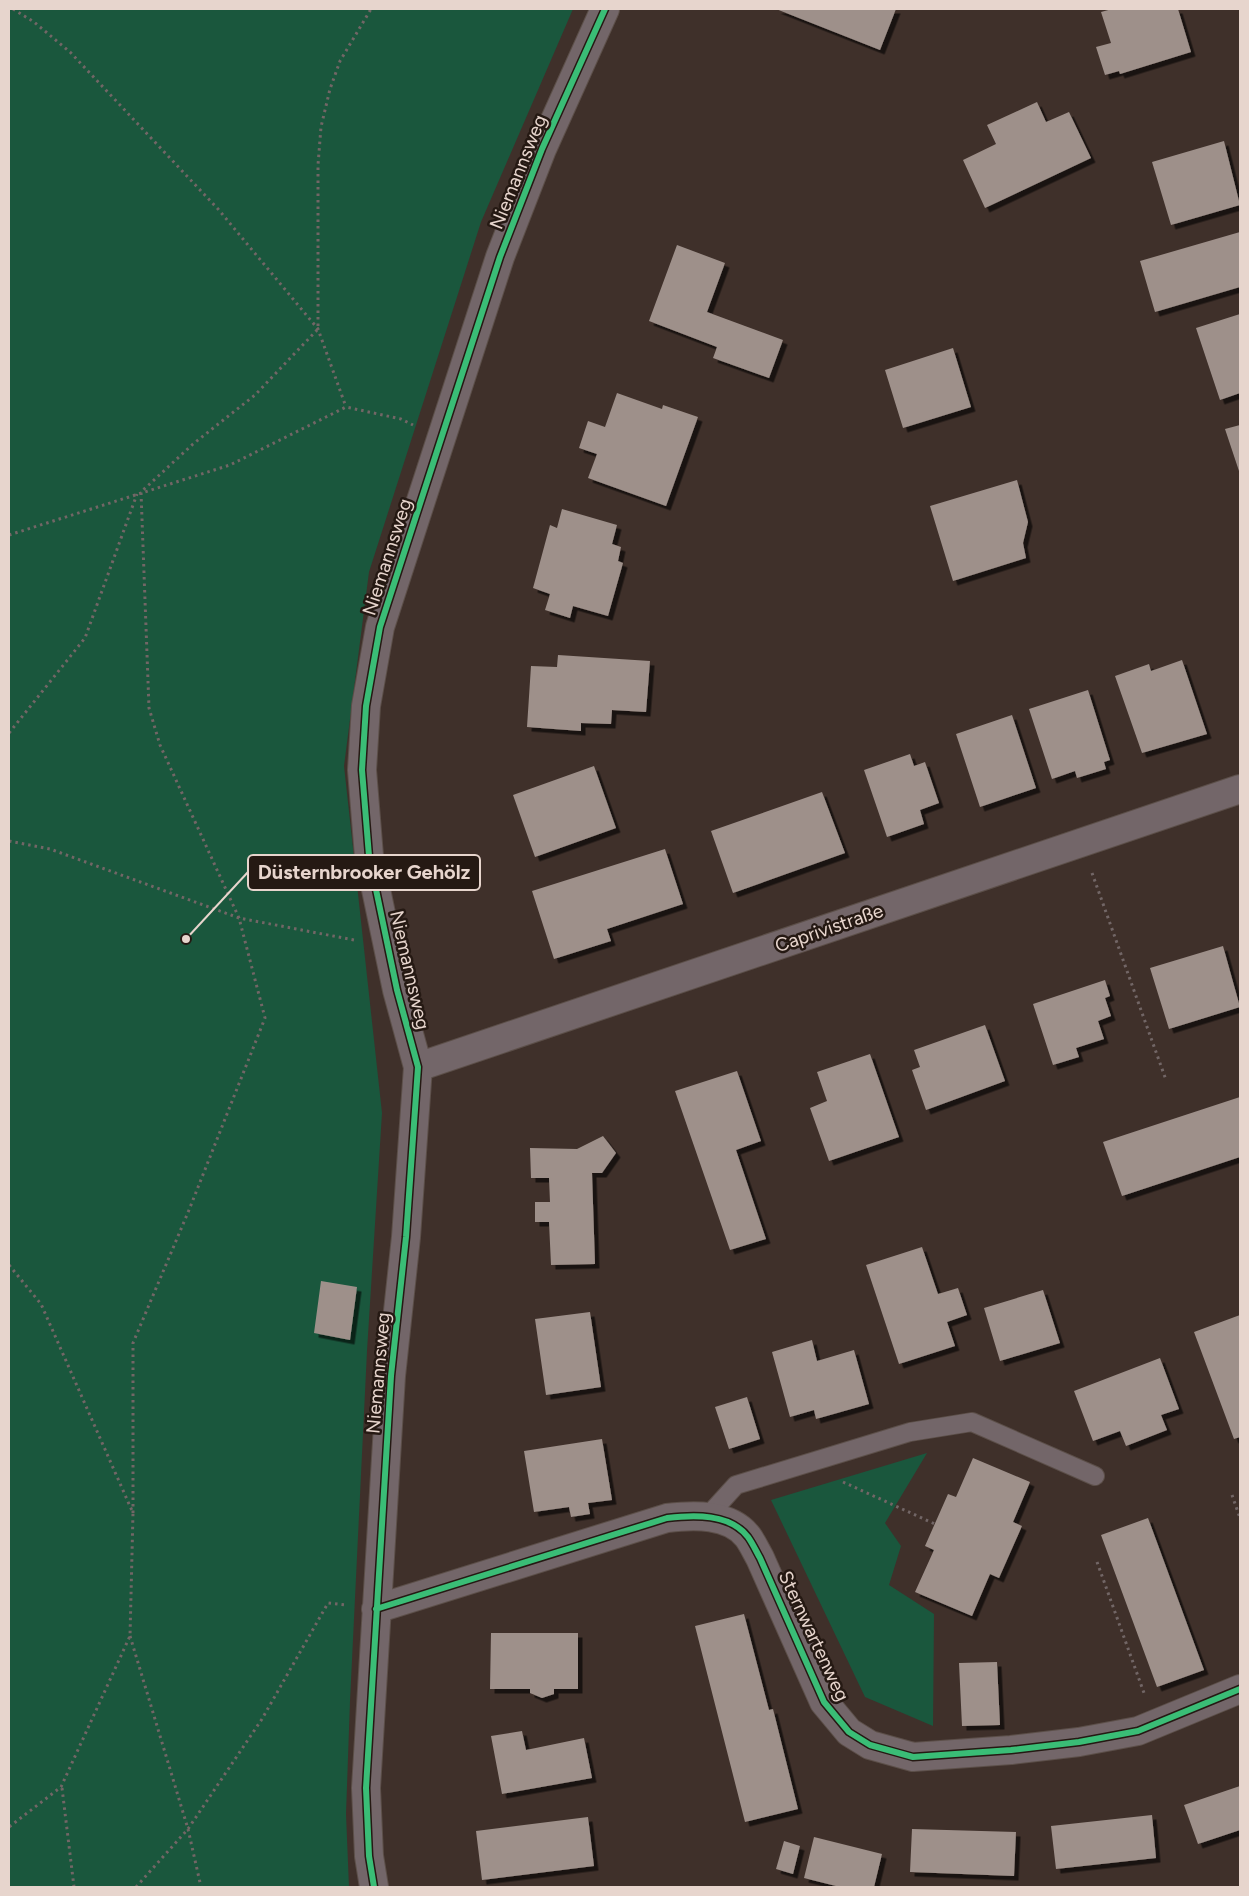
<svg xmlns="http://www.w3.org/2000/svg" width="1249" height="1896" font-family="Figtree,sans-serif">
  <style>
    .green { fill: #1a573d }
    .building { fill: #9e908a; filter: url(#shadow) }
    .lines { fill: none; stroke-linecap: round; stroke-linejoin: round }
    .lane-casing { stroke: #5c4f49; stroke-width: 20 }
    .street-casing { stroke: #5c4f49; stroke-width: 30 }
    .path { stroke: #726666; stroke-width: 3; stroke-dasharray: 2.5 4; stroke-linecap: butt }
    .lane { stroke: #736669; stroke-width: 18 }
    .street { stroke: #736669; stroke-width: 28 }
    .cycleway-casing { stroke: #251913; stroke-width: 9 }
    .cycleway { stroke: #3abd76; stroke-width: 6 }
    .labels { text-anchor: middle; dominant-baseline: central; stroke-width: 5; stroke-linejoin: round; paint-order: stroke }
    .street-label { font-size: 19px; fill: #e7d5cd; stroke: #251913 }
    .leader { fill: none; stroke: #e7d5cd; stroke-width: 2 }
    .callout-dot { fill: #e7d5cd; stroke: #251913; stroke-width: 2 }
    .callout { fill: #251913; stroke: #e7d5cd; stroke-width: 2 }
    .callout-label { font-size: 20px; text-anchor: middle; font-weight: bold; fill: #e7d5cd }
  </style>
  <defs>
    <filter id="shadow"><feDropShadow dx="4.5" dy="4.5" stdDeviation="0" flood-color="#0009"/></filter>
  </defs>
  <rect width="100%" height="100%" fill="#3f302a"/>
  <path class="green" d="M 9,9 L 573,9 L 481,222 L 369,572 L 344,766 L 382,1113 L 367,1351 L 350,1701 L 346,1814 L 349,1887 L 9,1887 Z
    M 927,1453 L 885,1523 L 901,1546 L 889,1585 L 934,1614 L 933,1726 L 865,1697 L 771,1500 Z"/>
  <path class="building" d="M 776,9 L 896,9 L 880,50 Z
    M 1112,9 L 1178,9 L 1191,52 L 1120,74 L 1119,71 L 1105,75 L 1096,47 L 1111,43 L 1101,12 Z
    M 1037,102 L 1046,122 L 1069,112 L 1091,158 L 985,208 L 963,160 L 996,144 L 987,125 Z
    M 1224,141 L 1240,205 L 1171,225 L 1152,162 Z
    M 1240,232 L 1240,287 L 1155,312 L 1140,261 Z
    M 677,245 L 725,263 L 707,312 L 783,340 L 769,378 L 713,358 L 717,347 L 649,321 Z
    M 1240,314 L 1240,393 L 1220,400 L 1196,328 Z
    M 953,348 L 971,407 L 903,428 L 885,370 Z
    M 617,393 L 662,409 L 663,405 L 698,417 L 666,506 L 588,478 L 597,454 L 579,448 L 588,421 L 605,427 Z
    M 1240,425 L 1240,474 L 1225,429 Z
    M 1017,480 L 1028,522 L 1023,543 L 1026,558 L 953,581 L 930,506 Z
    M 562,509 L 617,525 L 612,544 L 621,547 L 618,561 L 623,563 L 608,616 L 573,606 L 570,618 L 545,610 L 550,594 L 533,588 L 550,525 L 557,528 Z
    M 558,655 L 650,661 L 646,712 L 612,710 L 611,724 L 581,723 L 581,731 L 527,727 L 531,666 L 557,667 Z
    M 1182,660 L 1207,734 L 1142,753 L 1115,676 L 1149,664 L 1151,671 Z
    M 1088,690 L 1110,760 L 1104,762 L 1106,769 L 1077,778 L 1075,771 L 1052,779 L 1029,709 Z
    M 1012,715 L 1036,788 L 980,807 L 956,734 Z
    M 910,754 L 914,766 L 925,762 L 939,803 L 920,810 L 924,824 L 887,837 L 864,770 Z
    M 594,766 L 616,828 L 535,857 L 513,795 Z
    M 822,792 L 845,853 L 733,893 L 711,831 Z
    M 665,849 L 683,904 L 607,929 L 611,941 L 554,959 L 532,891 Z
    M 1223,946 L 1240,1007 L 1169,1029 L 1150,968 Z
    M 1105,980 L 1110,996 L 1105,998 L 1111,1016 L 1098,1021 L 1104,1039 L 1076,1048 L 1079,1057 L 1053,1065 L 1033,1004 Z
    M 985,1025 L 1005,1081 L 926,1110 L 912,1070 L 920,1067 L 914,1050 Z
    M 870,1054 L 899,1137 L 829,1161 L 810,1108 L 827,1101 L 817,1072 Z
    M 737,1071 L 761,1141 L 736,1150 L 766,1239 L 730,1250 L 675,1091 Z
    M 1240,1097 L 1240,1157 L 1122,1196 L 1103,1142 Z
    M 603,1136 L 616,1153 L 602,1173 L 592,1173 L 595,1264 L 551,1265 L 549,1222 L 535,1222 L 535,1202 L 550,1202 L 549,1178 L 531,1178 L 530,1148 L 577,1149 Z
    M 922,1247 L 938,1294 L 958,1288 L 967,1315 L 947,1322 L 955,1346 L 899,1364 L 866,1265 Z
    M 321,1281 L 357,1287 L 350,1340 L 314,1333 Z
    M 1043,1290 L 1060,1343 L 1000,1361 L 984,1308 Z
    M 590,1312 L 601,1387 L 546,1395 L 535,1319 Z
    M 1240,1315 L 1240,1437 L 1234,1439 L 1194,1332 Z
    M 812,1340 L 817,1361 L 854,1350 L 869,1404 L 816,1419 L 814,1410 L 790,1417 L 772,1352 Z
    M 1160,1358 L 1179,1409 L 1161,1415 L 1167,1430 L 1126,1446 L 1120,1431 L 1093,1441 L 1074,1391 Z
    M 747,1397 L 760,1439 L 729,1449 L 715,1407 Z
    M 602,1439 L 612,1500 L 588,1503 L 590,1514 L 571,1517 L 569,1507 L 534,1512 L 524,1451 Z
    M 973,1458 L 1030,1482 L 1013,1522 L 1022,1526 L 999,1578 L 990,1574 L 972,1616 L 915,1592 L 934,1550 L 925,1546 L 948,1494 L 956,1497 Z
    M 1148,1518 L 1204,1670 L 1157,1687 L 1101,1535 Z
    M 744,1614 L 769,1710 L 773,1709 L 798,1809 L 745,1822 L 695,1626 Z
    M 491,1633 L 578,1633 L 578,1689 L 554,1689 L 554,1694 L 542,1698 L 530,1693 L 530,1689 L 490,1689 Z
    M 997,1662 L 1000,1725 L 962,1726 L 959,1663 Z
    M 522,1731 L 526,1750 L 584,1738 L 592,1778 L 502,1794 L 491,1736 Z
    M 1240,1786 L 1240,1830 L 1198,1844 L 1184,1805 Z
    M 1152,1815 L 1156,1858 L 1056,1869 L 1051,1826 Z
    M 588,1817 L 594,1866 L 482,1880 L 476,1831 Z
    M 912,1829 L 1016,1832 L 1014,1876 L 910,1872 Z
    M 814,1837 L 882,1854 L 874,1887 L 840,1887 L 804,1878 Z
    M 784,1841 L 800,1846 L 793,1874 L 776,1869 Z"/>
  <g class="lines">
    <defs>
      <path id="lane" d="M 707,1517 L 736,1485 L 910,1432 L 972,1422 L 1095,1476"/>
      <path id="street" d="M 418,1067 L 1240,789
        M 376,1609 L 667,1518 C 693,1515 730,1513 748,1537 C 753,1544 756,1551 760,1558 L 824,1702 L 849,1732 L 870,1745 L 913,1757 L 1011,1750 L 1079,1742 L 1138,1731 L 1240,1689
        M 374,1887 L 369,1856 L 366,1788 L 391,1376 L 406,1237 L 418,1067 L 397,990 L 369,856 L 362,770 L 366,706 L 380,627 L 500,257 L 542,149 L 605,9"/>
    </defs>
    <use href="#lane" class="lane-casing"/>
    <use href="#street" class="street-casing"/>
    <path class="path" d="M 13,9 L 34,22 L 70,52 L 218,209 L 318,329 L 346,407
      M 9,535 L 230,465 L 346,407 L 401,419 L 413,425
      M 9,733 L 85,638 L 137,494
      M 9,841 L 50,849 L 239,918 L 354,940
      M 1092,873 L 1166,1080
      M 9,1265 L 41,1304 L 133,1513 L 130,1636 L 61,1787 L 9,1827
      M 843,1482 L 935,1524
      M 1232,1495 L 1240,1518
      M 133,1513 L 133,1343 L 189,1210 L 265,1018 L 239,918 L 160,745 L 149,708 L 141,492 L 193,444 L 255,395 L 318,329 L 318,165 L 321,127 L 330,89 L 340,61 L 371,9
      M 1097,1562 L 1144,1693
      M 130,1636 L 188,1829 L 201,1887
      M 62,1788 L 74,1887
      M 136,1887 L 188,1829 L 262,1719 L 328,1603 L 346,1605"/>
    <use href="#lane" class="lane"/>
    <use href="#street" class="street"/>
    <defs>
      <path id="cycleway" d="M 376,1609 L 667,1518 C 693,1515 730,1513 748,1537 C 753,1544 756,1551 760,1558 L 824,1702 L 849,1732 L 870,1745 L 913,1757 L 1011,1750 L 1079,1742 L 1138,1731 L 1240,1689
        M 374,1887 L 369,1856 L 366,1788 L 391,1376 L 406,1237 L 418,1067 L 397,990 L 369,856 L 362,770 L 366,706 L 380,627 L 500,257 L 542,149 L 605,9"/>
    </defs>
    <use href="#cycleway" class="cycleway-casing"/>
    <use href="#cycleway" class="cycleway"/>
  </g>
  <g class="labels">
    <g class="street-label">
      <text transform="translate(518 172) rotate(-68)">Niemannsweg</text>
      <text transform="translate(387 557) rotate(-72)">Niemannsweg</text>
      <text transform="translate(829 928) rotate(-19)">Caprivistraße</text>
      <text transform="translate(410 970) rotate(77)">Niemannsweg</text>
      <text transform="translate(378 1373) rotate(-85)">Niemannsweg</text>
      <text transform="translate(814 1636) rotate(65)">Sternwartenweg</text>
    </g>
  </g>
  <path class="leader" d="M186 939L248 872"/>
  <circle class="callout-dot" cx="186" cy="939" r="5"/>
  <rect class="callout" x="248" y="855" width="232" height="35" rx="5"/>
  <g class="callout-label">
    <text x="364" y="879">Düsternbrooker Gehölz</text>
  </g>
  <rect width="1249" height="1896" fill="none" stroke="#e7d5cd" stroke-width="20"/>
</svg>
